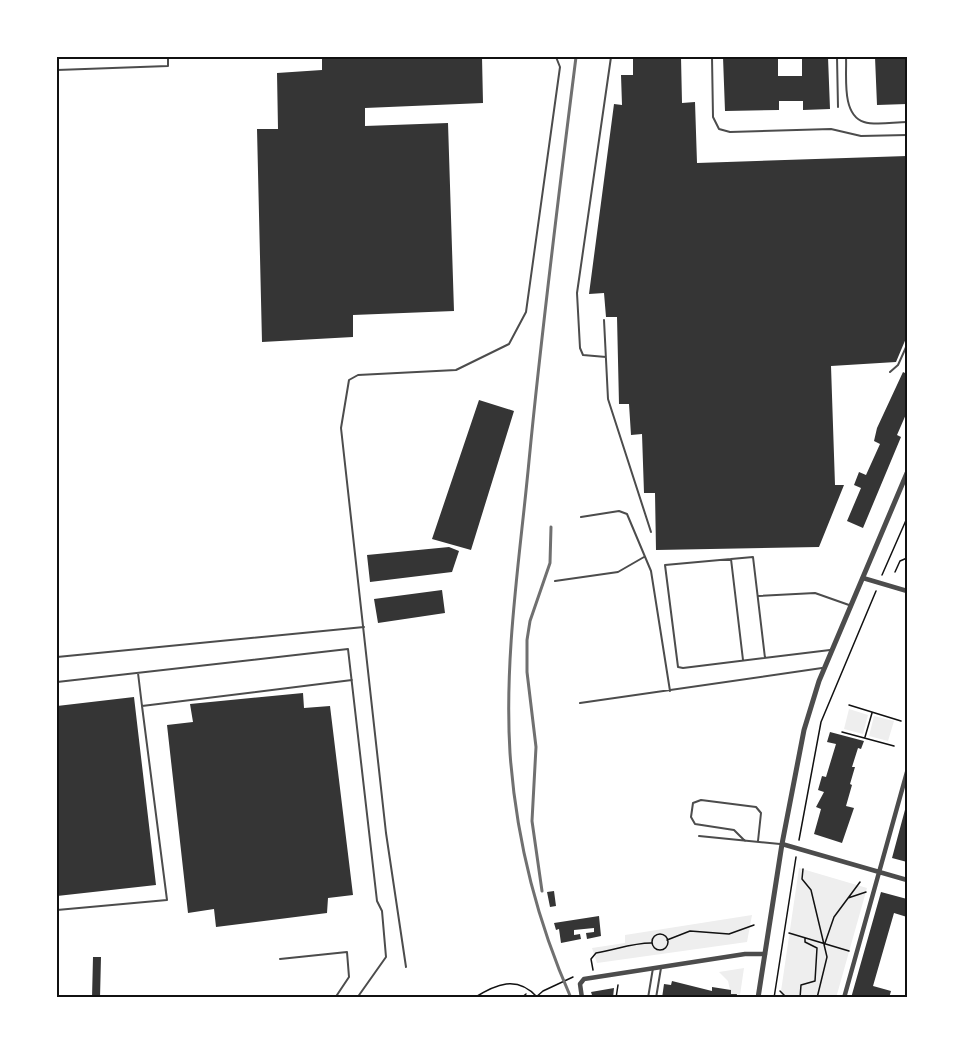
<svg xmlns="http://www.w3.org/2000/svg" width="964" height="1055" font-family="'Fira Sans',sans-serif">
  <style>
    .green { fill: #eee }
    .building { fill: #353535 }
    .lines { fill: none; stroke-linecap: round; stroke-linejoin: round }
    .path { stroke: #111; stroke-width: 1.5 }
    .service { stroke: #4c4c4c; stroke-width: 2 }
    .minor { stroke: #4c4c4c; stroke-width: 4.5 }
    .tertiary { stroke: #4c4c4c; stroke-width: 5 }
    .rail { stroke: #707070; stroke-width: 3 }
    .neatline { fill: none; stroke: #111; stroke-width: 2 }
  </style>
  <rect width="100%" height="100%" fill="#fff"/>
  <path class="green" d="M 849,709 L 868,715 L 863,734 L 844,729 Z
    M 874,716 L 894,721 L 888,741 L 869,736 Z
    M 799,868 L 867,888 L 836,998 L 780,998 Z
    M 752,915 L 747,942 L 597,963 L 592,948 L 625,943 L 625,935 Z
    M 744,968 L 740,995 L 731,994 L 728,981 L 719,972 Z"/>
  <path class="building" d="M 322,57 L 482,57 L 483,103 L 365,108 L 365,126 L 448,123 L 454,311 L 353,315 L 353,337 L 262,342 L 257,129 L 278,129 L 277,73 L 322,70 Z
    M 633,57 L 681,57 L 682,103 L 695,102 L 697,163 L 907,156 L 907,336 L 896,362 L 831,366 L 835,485 L 844,485 L 819,547 L 656,550 L 655,493 L 644,493 L 642,434 L 631,435 L 629,404 L 619,404 L 617,317 L 606,317 L 604,293 L 589,294 L 614,104 L 622,105 L 621,75 L 633,75 Z
    M 723,57 L 778,57 L 778,76 L 802,76 L 802,57 L 828,57 L 830,109 L 803,110 L 803,101 L 779,101 L 779,110 L 725,111 Z
    M 875,57 L 907,57 L 907,104 L 877,105 Z
    M 903,372 L 907,374 L 907,412 L 897,435 L 901,437 L 863,528 L 847,521 L 861,488 L 854,485 L 859,472 L 866,475 L 880,444 L 874,441 L 877,428 Z
    M 479,400 L 514,411 L 471,550 L 432,539 Z
    M 449,547 L 459,551 L 452,572 L 370,582 L 367,555 Z
    M 442,590 L 445,613 L 378,623 L 374,599 Z
    M 303,693 L 304,708 L 330,706 L 353,895 L 328,898 L 327,913 L 216,927 L 214,909 L 188,913 L 167,725 L 193,722 L 190,704 Z
    M 134,697 L 156,885 L 57,896 L 57,706 Z
    M 830,732 L 864,741 L 861,749 L 858,748 L 852,767 L 855,767 L 850,784 L 852,785 L 846,806 L 854,808 L 842,843 L 814,834 L 821,809 L 816,807 L 824,792 L 818,790 L 822,776 L 826,777 L 836,744 L 827,742 Z
    M 906,806 L 907,806 L 907,862 L 892,858 Z
    M 554,891 L 556,906 L 550,907 L 547,892 Z
    M 881,892 L 907,899 L 907,917 L 894,913 L 873,986 L 891,991 L 889,998 L 851,998 Z
    M 599,916 L 601,936 L 587,939 L 586,933 L 594,932 L 594,928 L 574,930 L 574,935 L 580,934 L 581,939 L 561,943 L 559,929 L 556,930 L 554,923 Z
    M 93,957 L 101,957 L 100,998 L 92,998 Z
    M 672,981 L 712,991 L 712,987 L 731,990 L 731,994 L 737,994 L 736,998 L 662,998 L 664,984 L 671,985 Z
    M 614,988 L 613,998 L 593,998 L 591,992 Z"/>
  <g class="lines">
    <path class="path" d="M 895,572 L 900,561 L 907,558
      M 882,575 L 907,518
      M 849,705 L 901,721
      M 842,732 L 894,746
      M 865,737 L 872,713
      M 799,840 L 821,722 L 876,591
      M 803,869 L 802,879 L 811,890 L 827,957 L 817,998
      M 848,898 L 866,892
      M 789,933 L 849,951
      M652 942a8 8 0 1 1 16 0a8 8 0 1 1-16 0Z
      M 667,940 L 690,931 L 729,934 L 754,925
      M 825,943 L 834,917 L 860,882
      M 593,970 L 591,959 L 596,953 C 615,950 632,943 651,943
      M 780,991 L 787,998
      M 474,998 C 496,984 517,975 537,997
      M 521,998 L 526,994
      M 535,998 L 543,991 L 573,977
      M 616,998 L 618,985
      M 774,998 L 796,857
      M 800,998 L 801,985 L 815,981 L 817,948 L 805,942 L 805,938"/>
    <path class="service" d="M 712,57 L 713,117 L 719,129 L 730,132 L 831,129 L 861,136 L 907,135
      M 837,57 L 838,107
      M 846,57 C 847,75 841,115 864,122 C 876,126 894,122 907,122
      M 57,70 L 168,66 L 168,57
      M 604,320 L 608,399 L 651,532
      M 606,357 L 583,355 L 580,348 L 577,293 L 611,57
      M 890,372 L 898,365 L 907,345
      M 581,517 L 619,511 L 627,514 L 651,571 L 670,691
      M 731,559 L 743,660
      M 555,581 L 618,572 L 644,557
      M 758,596 L 815,593 L 849,605
      M 57,657 L 364,627
      M 765,658 L 753,557 L 665,565 L 678,667 L 683,668 L 830,650
      M 138,673 L 142,706
      M 57,682 L 348,649 L 377,901 L 382,911 L 386,957 L 357,998
      M 580,703 L 822,668
      M 699,836 L 780,844
      M 745,841 L 734,830 L 695,824 L 691,817 L 693,803 L 701,800 L 756,807 L 761,813 L 758,841
      M 57,910 L 167,900 L 142,706 L 352,680
      M 280,959 L 347,952 L 349,977 L 335,998
      M 406,967 L 386,833 L 341,428 L 349,380 L 358,375 L 456,370 L 509,344 L 526,312 L 560,67 L 556,57
      M 648,998 L 653,968
      M 656,998 L 661,968"/>
    <path class="minor" d="M 863,578 L 907,591
      M 782,844 L 907,880
      M 582,998 L 580,984 L 584,979 L 745,954 L 765,954
      M 844,998 L 907,772"/>
    <path class="tertiary" d="M 758,998 L 782,844 L 804,730 L 819,681 L 907,473"/>
    <path class="rail" d="M 542,891 L 532,821 L 536,747 L 527,672 L 527,640 L 530,621 L 550,563 L 551,527
      M 571,998 C 537,921 516,837 510,753 C 504,656 520,557 529,461 C 542,326 559,192 576,57"/>
  </g>
  <rect width="964" height="1055" fill="none" stroke="#ffffff" stroke-width="117"/>
  <rect x="58" y="58" width="848" height="938" class="neatline"/>
</svg>
